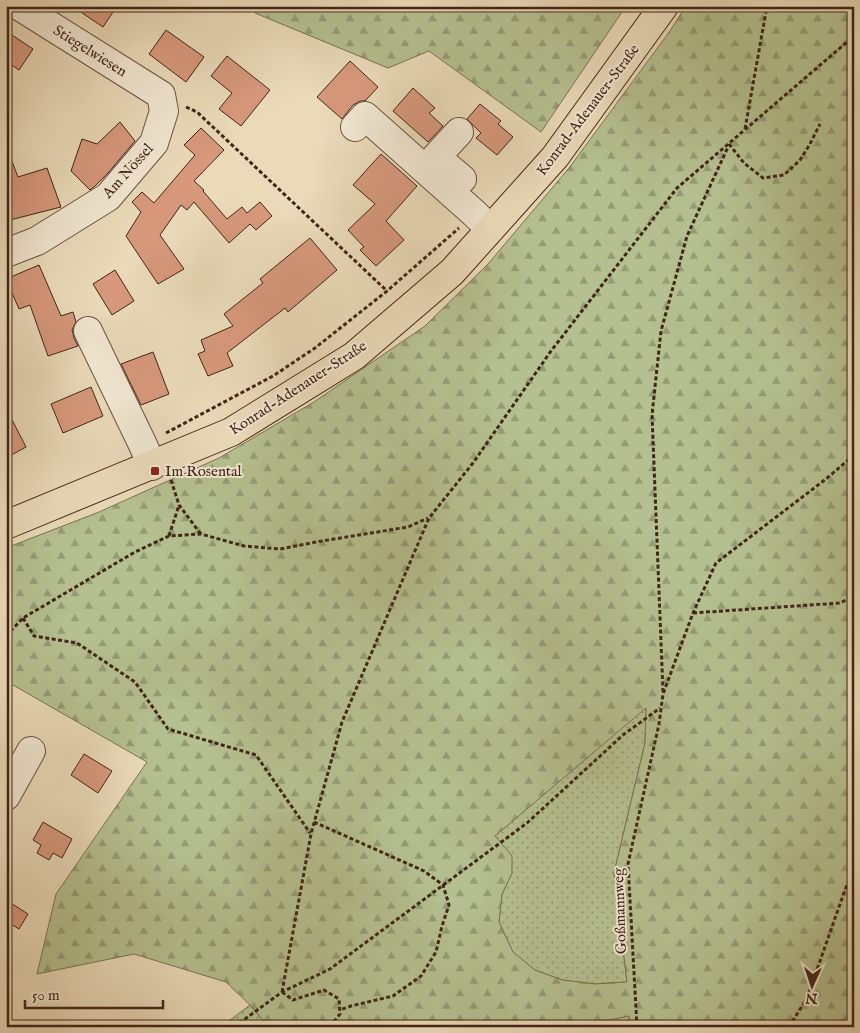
<svg xmlns="http://www.w3.org/2000/svg" width="860" height="1033" font-family="'IM FELL English',serif">
  <style>
    .grass { fill: url(#grass-dots); stroke: #7c7254 }
    .forest { fill: url(#forest-firs); stroke: #7c7254; fill-rule: evenodd }
    .garden { fill: url(#garden-furrows); stroke: #7c7254 }
    .building { fill: #d7987c; stroke: #422517 }
    .lines { fill: none; stroke-linecap: round; stroke-linejoin: round }
    .minor-casing { stroke: #6c5240; stroke-width: 30 }
    .major-casing { stroke: #422517; stroke-width: 30 }
    .path { stroke: #422517; stroke-width: 3; stroke-dasharray: 4 2.5; stroke-linecap: butt }
    .minor { stroke: #f1e7d2; stroke-width: 28 }
    .major { stroke: #eadab9; stroke-width: 28 }
    .poi-dot { fill: #8f2418; stroke: #f1e7d2; stroke-width: 2 }
    .labels { text-anchor: middle; dominant-baseline: central; stroke-width: 4; stroke-linejoin: round; paint-order: stroke }
    .street-label { font-size: 15px; fill: #422517; stroke: #f1e7d2 }
    .poi-label { font-size: 15px; fill: #422517; stroke: #f1e7d2; text-anchor: start }
  </style>
  <defs>
    <pattern id="grass-dots" width="8" height="8" patternUnits="userSpaceOnUse" patternTransform="scale(1.25)"><rect width="8" height="8" fill="#b5c090"/><path d="M2 2h.1M6 6h.1" fill="none" stroke="#959c75" stroke-width="1.8" stroke-linecap="round"/></pattern>
    <pattern id="forest-firs" width="22" height="20" patternUnits="userSpaceOnUse" patternTransform="scale(1.25)"><rect width="22" height="20" fill="#b5c090"/><path d="M5 1l3.5 6h-7zM16 11l3.5 6h-7z" fill="#959c75"/></pattern>
    <pattern id="garden-furrows" width="10" height="10" patternUnits="userSpaceOnUse" patternTransform="scale(1.25)"><rect width="10" height="10" fill="#b5c090"/><path d="M-1 1l2-2M0 10L10 0M9 11l2-2" fill="none" stroke="#959c75"/></pattern>
  </defs>
  <rect width="100%" height="100%" fill="#eadab9"/>
  <filter id="stains"><feTurbulence type="fractalNoise" baseFrequency=".004" numOctaves="4"/><feColorMatrix values="0 0 0 0 .2 0 0 0 0 .09 0 0 0 0 .02 0 0 0 .5 -.17"/></filter>
  <radialGradient id="worn" r=".72"><stop offset=".6" stop-color="#630" stop-opacity="0"/><stop offset="1" stop-color="#630" stop-opacity=".3"/></radialGradient>
  <path class="grass" d="M 646,707 L 645,743 L 614,873 L 627,982 L 595,984 L 562,980 L 535,970 L 513,952 L 499,922 L 502,894 L 512,873 L 495,836 Z
    M 250,1005 L 269,1027 L 221,1027 Z"/>
  <path class="forest" d="M 248,6 L 626,6 L 541,132 L 429,51 L 388,68 L 255,13 Z
    M 686,6 L 854,6 L 854,1027 L 629,1027 L 629,1017 L 573,1027 L 269,1027 L 250,1005 L 226,982 L 134,954 L 37,974 L 56,894 L 147,762 L 6,681 L 6,548 L 99,512 L 219,458 L 314,402 L 425,326 L 488,264 L 569,168 L 670,31 ZM 646,708 L 645,743 L 614,873 L 627,982 L 595,984 L 562,980 L 535,970 L 513,952 L 499,922 L 502,894 L 512,873 L 512,856 L 495,836 Z"/>
  <path class="garden" d="M 629,1016 L 629,1027 L 573,1027 Z"/>
  <path class="building" d="M 72,6 L 117,6 L 103,27 Z
    M 166,30 L 204,57 L 186,82 L 149,54 Z
    M 6,31 L 33,49 L 19,70 L 6,61 Z
    M 227,56 L 270,90 L 241,126 L 219,109 L 232,93 L 211,76 Z
    M 350,61 L 378,87 L 365,101 L 360,101 L 353,105 L 342,119 L 317,97 Z
    M 413,88 L 435,108 L 429,113 L 443,126 L 428,142 L 393,111 Z
    M 480,104 L 501,121 L 498,124 L 513,137 L 497,155 L 476,138 L 481,133 L 467,119 Z
    M 120,122 L 135,141 L 108,173 L 95,186 L 90,190 L 71,171 L 82,139 L 97,144 Z
    M 201,128 L 224,150 L 194,181 L 204,190 L 203,191 L 227,219 L 242,207 L 247,213 L 260,202 L 272,216 L 256,230 L 250,224 L 229,243 L 194,202 L 187,210 L 181,205 L 160,235 L 184,269 L 158,284 L 126,236 L 141,212 L 132,202 L 142,192 L 154,203 L 195,155 L 184,145 Z
    M 6,151 L 8,151 L 18,177 L 47,168 L 61,207 L 6,221 Z
    M 381,154 L 417,186 L 386,221 L 404,240 L 376,266 L 360,250 L 364,247 L 348,230 L 375,204 L 353,185 Z
    M 310,238 L 337,270 L 288,312 L 285,308 L 227,353 L 233,366 L 208,376 L 198,354 L 205,351 L 201,340 L 233,326 L 224,314 L 263,283 L 260,279 Z
    M 39,265 L 61,316 L 73,312 L 76,322 L 72,330 L 74,338 L 78,346 L 48,356 L 30,305 L 19,309 L 6,279 Z
    M 115,270 L 134,301 L 112,315 L 93,284 Z
    M 153,352 L 169,394 L 141,405 L 121,364 Z
    M 91,387 L 103,416 L 63,433 L 51,404 Z
    M 6,408 L 26,447 L 6,458 Z
    M 84,754 L 112,771 L 98,793 L 71,775 Z
    M 43,822 L 72,839 L 62,858 L 53,853 L 49,860 L 37,853 L 41,845 L 33,840 Z
    M 6,900 L 28,914 L 19,929 L 6,921 Z"/>
  <g class="lines">
    <defs>
      <path id="minor" d="M 355,127 L 365,116 L 475,214 L 490,229
        M 459,132 L 436,157 L 462,179
        M 6,253 L 37,241 L 108,197 L 154,143 L 164,111 L 161,95 L 19,6
        M 88,331 L 143,445 L 152,466
        M 6,796 L 31,751"/>
      <path id="major" d="M 6,525 L 231,432 L 354,356 L 452,272 L 555,157 L 664,6"/>
    </defs>
    <use href="#minor" class="minor-casing"/>
    <use href="#major" class="major-casing"/>
    <path class="path" d="M 622,6 L 633,11
      M 186,107 L 197,112 L 387,291
      M 745,129 L 767,6
      M 729,144 L 744,163 L 763,178 L 784,175 L 800,160 L 810,144 L 820,124
      M 166,433 L 273,376 L 315,348 L 387,291 L 459,228
      M 171,480 L 179,505 L 200,533
      M 169,536 L 179,505
      M 693,613 L 840,603 L 854,596
      M 23,618 L 34,636 L 77,643 L 135,682 L 168,729 L 256,755 L 310,833
      M 6,636 L 23,618 L 135,552 L 169,536 L 201,534 L 244,546 L 280,549 L 316,542 L 408,527 L 428,518
      M 663,692 L 652,415 L 661,331 L 687,236 L 728,147
      M 314,822 L 424,871 L 443,885 L 449,905 L 442,926 L 436,952 L 421,976 L 393,996 L 351,1006 L 340,1010
      M 282,992 L 311,834 L 342,722 L 429,518 L 473,463 L 551,351 L 677,188 L 854,36
      M 282,992 L 293,1000 L 324,990 L 339,999 L 340,1014 L 330,1027
      M 234,1027 L 282,992 L 330,969 L 527,823 L 623,735 L 660,708
      M 637,1027 L 628,864 L 659,724 L 663,694 L 693,613 L 716,563 L 826,479 L 854,455
      M 789,1027 L 807,998 L 846,887 L 854,875"/>
    <use href="#minor" class="minor"/>
    <use href="#major" class="major"/>
  </g>
  <rect class="poi-dot" x="150" y="466" width="10" height="10" rx="2.5"/>
  <g class="labels">
    <g class="street-label">
      <text transform="translate(90 51) rotate(32)">Stiegelwiesen</text>
      <text transform="translate(588 110) rotate(-53)">Konrad-Adenauer-Straße</text>
      <text transform="translate(128 171) rotate(-48)">Am Nössel</text>
      <text transform="translate(298 388) rotate(-33)">Konrad-Adenauer-Straße</text>
      <text transform="translate(620 911) rotate(-92)">Goßmannweg</text>
    </g>
    <g class="poi-label">
      <text x="165" y="471">Im Rosental</text>
    </g>
  </g>
  <rect width="860" height="1033" fill="none" stroke="#eadab9" stroke-width="25"/>
  <rect x="8" y="8" width="845" height="1018" fill="none" stroke="#422517" stroke-width="2.5"/>
  <rect x="12" y="12" width="835" height="1008" fill="none" stroke="#422517"/>
  <g transform="translate(812 986) rotate(183)" stroke="#f1e7d2" stroke-width="4" paint-order="stroke">
  <path d="M0-4L9 19L0 12L-9 19Z" fill="#422517"/>
  <text y="-8" font-size="14" font-weight="bold" text-anchor="middle" fill="#422517">N</text>
  </g>
  <path d="M25 1000v8h138v-8" fill="none" stroke="#422517" stroke-width="2.5"/>
  <text x="32" y="1000" font-size="15" fill="#422517" stroke="#f1e7d2" stroke-width="4" paint-order="stroke">50 m</text>
  <rect width="100%" height="100%" filter="url(#stains)"/>
  <rect width="100%" height="100%" fill="url(#worn)"/>
</svg>
